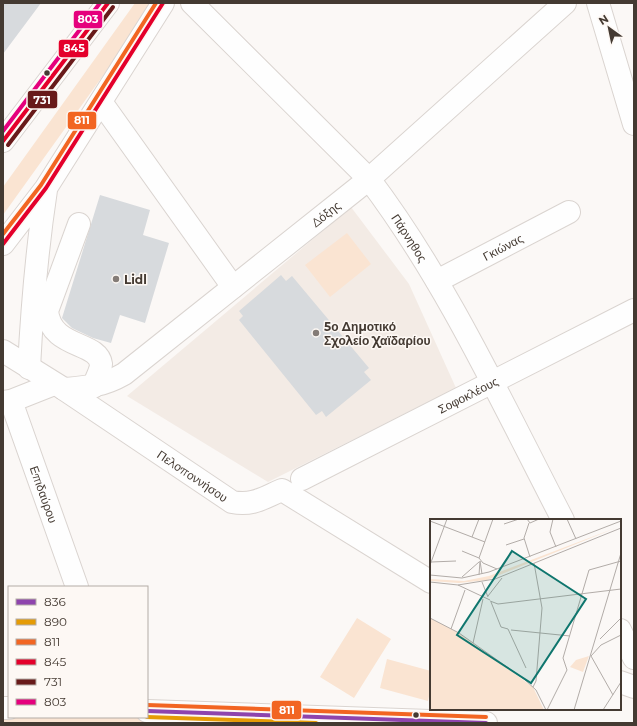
<svg xmlns="http://www.w3.org/2000/svg" width="637" height="726" font-family="Montserrat,sans-serif">
  <style>
    .built { fill: #f3ebe5 }
    .green { fill: #fae4d2 }
    .building { fill: #d7dadd }
    .lines { fill: none; stroke-linecap: round; stroke-linejoin: round }
    .minor-casing { stroke: #dad4d0; stroke-width: 24 }
    .major-casing { stroke: #dad4d0; stroke-width: 24 }
    .highway-casing { stroke: #dad4d0; stroke-width: 24 }
    .minor { stroke: #fefefe; stroke-width: 22 }
    .major { stroke: #fefefe; stroke-width: 22 }
    .highway { stroke: #fefefe; stroke-width: 22 }
    .bus-1-casing { stroke: #fdf8f4; stroke-width: 7 }
    .bus-2-casing { stroke: #fdf8f4; stroke-width: 7 }
    .bus-3-casing { stroke: #fdf8f4; stroke-width: 7 }
    .bus-4-casing { stroke: #fdf8f4; stroke-width: 7 }
    .bus-5-casing { stroke: #fdf8f4; stroke-width: 7 }
    .bus-6-casing { stroke: #fdf8f4; stroke-width: 7 }
    .bus-1 { stroke: #8e44ad; stroke-width: 4 }
    .bus-2 { stroke: #e59b05; stroke-width: 4 }
    .bus-3 { stroke: #f26522; stroke-width: 4 }
    .bus-4 { stroke: #e4002b; stroke-width: 4 }
    .bus-5 { stroke: #681a1a; stroke-width: 4 }
    .bus-6 { stroke: #e5007d; stroke-width: 4 }
    .bus-dot { fill: #443a32; stroke: #fdf8f4; stroke-width: 1.5 }
    .poi-dot { fill: #847c77; stroke: #fdf8f4; stroke-width: 1.5 }
    .labels { text-anchor: middle; dominant-baseline: central; stroke-width: 3; stroke-linejoin: round; paint-order: stroke }
    .street-label { font-size: 12px; fill: #443a32; stroke: #fdf8f4 }
    .poi-label { font-size: 12px; font-weight: bold; fill: #443a32; stroke: #fdf8f4; text-anchor: start }
    .inset-road { fill: none; stroke: #b2aca8; stroke-width: 1 }
    .view { fill: #0f766e; fill-opacity: 0.15; stroke: #0f766e; stroke-width: 2 }
    .inset-edge { fill: none; stroke: #443a32; stroke-width: 2 }
    .line-badge { stroke: #fdf8f4; stroke-width: 1.5 }
    .badge-label { font-size: 11px; text-anchor: middle; font-weight: bold; fill: #fff }
  </style>
  <rect width="100%" height="100%" fill="#fbf8f6"/>
  <path class="built" d="M 351,207 L 409,284 L 456,388 L 268,482 L 127,396 Z"/>
  <path class="green" d="M 135,3 L 155,3 L 3,215 L 3,187 Z
    M 347,233 L 371,264 L 330,297 L 305,265 Z
    M 357,618 L 391,639 L 354,698 L 320,677 Z
    M 387,659 L 431,671 L 431,687 L 428,701 L 380,688 Z
    M 3,708 L 9,717 L 147,717 L 486,723 L 3,723 Z"/>
  <path class="building" d="M 3,3 L 41,3 L 3,54 Z
    M 100,195 L 150,210 L 143,235 L 169,243 L 145,323 L 120,315 L 111,343 L 93,338 L 72,328 L 62,318 Z
    M 281,275 L 286,281 L 292,276 L 369,368 L 364,372 L 371,380 L 326,417 L 322,411 L 316,415 L 239,320 L 243,316 L 239,311 Z"/>
  <g class="lines">
    <defs>
      <g id="minor">
        <path id="s1" d="M 192,3 L 369,179 C 447,282 503,405 563,520"/>
        <path d="M 598,3 L 634,124"/>
        <path d="M 101,102 L 233,287"/>
        <path d="M 79,224 L 47,311 C 51,349 98,341 101,364 C 101,371 95,381 93,387"/>
        <path id="s2" d="M 437,281 L 569,212"/>
        <path id="s3" d="M 3,351 L 64,389 L 232,502 C 253,506 263,498 282,490 L 431,582"/>
        <path id="s4" d="M 64,389 C 88,387 103,386 124,374 L 369,179 L 565,3"/>
        <path id="s5" d="M 11,401 L 77,587"/>
        <path d="M 3,402 L 11,401 L 54,384"/>
        <path id="s6" d="M 302,479 L 634,310"/>
        <path d="M 620,630 L 634,658"/>
        <path d="M 620,682 L 634,687"/>
      </g>
      <path id="major" d="M 3,708 L 9,708
        M 147,711 L 486,723"/>
      <path id="highway" d="M 3,141 L 108,3
        M 3,244 L 46,188 L 163,3
        M 29,368 C 32,308 37,249 46,190"/>
    </defs>
    <use href="#minor" class="minor-casing"/>
    <use href="#major" class="major-casing"/>
    <use href="#highway" class="highway-casing"/>
    <use href="#minor" class="minor"/>
    <use href="#major" class="major"/>
    <use href="#highway" class="highway"/>
    <defs>
      <path id="bus-1" d="M 147,711 L 486,723"/>
      <path id="bus-2" d="M 147,717 L 316,723"/>
      <path id="bus-3" d="M 3,234 L 41,185 L 156,3
        M 147,705 L 486,717"/>
      <path id="bus-4" d="M 3,141 L 108,3
        M 3,244 L 46,188 L 163,3"/>
      <path id="bus-5" d="M 8,145 L 113,7"/>
      <path id="bus-6" d="M 3,131 L 100,3"/>
    </defs>
    <use href="#bus-1" class="bus-1-casing"/>
    <use href="#bus-2" class="bus-2-casing"/>
    <use href="#bus-3" class="bus-3-casing"/>
    <use href="#bus-4" class="bus-4-casing"/>
    <use href="#bus-5" class="bus-5-casing"/>
    <use href="#bus-6" class="bus-6-casing"/>
    <use href="#bus-1" class="bus-1"/>
    <use href="#bus-2" class="bus-2"/>
    <use href="#bus-3" class="bus-3"/>
    <use href="#bus-4" class="bus-4"/>
    <use href="#bus-5" class="bus-5"/>
    <use href="#bus-6" class="bus-6"/>
  </g>
  <g class="bus-dot">
    <circle cx="47" cy="73" r="3.5"/>
    <circle cx="416" cy="715" r="3.5"/>
  </g>
  <g class="poi-dot">
    <circle cx="116" cy="279" r="4"/>
    <circle cx="316" cy="333" r="4"/>
  </g>
  <g class="labels">
    <g class="street-label">
      <text stroke="none"><textPath href="#s4" startOffset="320">Δόξης</textPath></text>
      <text stroke="none"><textPath href="#s1" startOffset="321">Πάρνηθος</textPath></text>
      <text stroke="none"><textPath href="#s2" startOffset="74">Γκιώνας</textPath></text>
      <text stroke="none"><textPath href="#s6" startOffset="186">Σοφοκλέους</textPath></text>
      <text stroke="none"><textPath href="#s3" startOffset="227">Πελοποννήσου</textPath></text>
      <text stroke="none"><textPath href="#s5" startOffset="99">Επιδαύρου</textPath></text>
    </g>
    <g class="poi-label">
      <text x="124" y="279">Lidl</text>
      <text x="324" y="326">5ο Δημοτικό<tspan x="324" dy="14">Σχολείο Χαϊδαρίου</tspan></text>
    </g>
  </g>
  <g transform="translate(430 519)">
    <rect width="191" height="191" fill="#fbf8f6"/>
    <path d="M 188,8 L 57,61 L 29,64 L 0,62 L 0,60 L 34,62 L 59,57 ZM 0,99 L 29,114 L 103,168 L 114,191 L 0,191 ZM 159,137 L 153,153 L 140,148 L 146,141 Z" fill="#fae4d2"/>
    <path class="inset-road" d="M 63,0 L 49,39 L 53,44 L 67,50M 97,0 L 100,4 L 109,0M 123,0 L 120,13 L 126,28M 137,0 L 146,20M 0,2 L 55,23M 99,4 L 94,19 L 100,38M 74,5 L 89,0M 42,18 L 49,0M 76,26 L 94,20M 32,32 L 49,39M 1,43 L 26,42M 0,46 L 17,0M 0,56 L 32,59 L 59,53 L 191,2M 49,56 L 50,42 L 52,55M 32,58 L 49,43M 0,63 L 28,66 L 65,60 L 191,9M 52,63 L 58,78M 28,66 L 60,81M 58,77 L 72,59M 60,82 L 68,85 L 191,70M 61,83 L 71,108 L 78,110 L 96,149M 0,99 L 29,114 L 94,160 L 106,171 L 116,191M 21,110 L 35,71M 81,111 L 140,117M 170,120 L 191,99M 43,124 L 53,80M 161,137 L 183,176M 161,137 L 171,126 L 191,116M 103,168 L 106,162 L 112,89 L 104,44M 117,191 L 137,151 L 133,139 L 159,51 L 191,42M 144,191 L 191,34M 173,191 L 191,163"/>
    <path class="view" d="M 82,32 L 156,80 L 101,164 L 27,116 Z"/>
    <rect width="191" height="191" class="inset-edge"/>
  </g>
  <g class="line-badge">
    <rect x="73" y="10" width="30" height="19" rx="4" fill="#e5007d"/>
    <rect x="58" y="39" width="31" height="19" rx="4" fill="#e4002b"/>
    <rect x="27" y="90" width="31" height="19" rx="4" fill="#681a1a"/>
    <rect x="67" y="111" width="30" height="19" rx="4" fill="#f26522"/>
    <rect x="271" y="700" width="31" height="20" rx="4" fill="#f26522"/>
  </g>
  <g class="badge-label">
    <text x="88" y="23">803</text>
    <text x="74" y="52">845</text>
    <text x="42" y="104">731</text>
    <text x="82" y="124">811</text>
    <text x="287" y="714">811</text>
  </g>
  <rect width="637" height="726" fill="none" stroke="#443a32" stroke-width="8"/>
  <rect x="8" y="586" width="140" height="132" fill="#fdf8f4" stroke="#b3aca6"/>
  <rect x="16" y="599" width="20" height="6" fill="#8e44ad" stroke="#b3aca6"/>
  <text x="44" y="606" font-size="12" fill="#443a32">836</text>
  <rect x="16" y="619" width="20" height="6" fill="#e59b05" stroke="#b3aca6"/>
  <text x="44" y="626" font-size="12" fill="#443a32">890</text>
  <rect x="16" y="639" width="20" height="6" fill="#f26522" stroke="#b3aca6"/>
  <text x="44" y="646" font-size="12" fill="#443a32">811</text>
  <rect x="16" y="659" width="20" height="6" fill="#e4002b" stroke="#b3aca6"/>
  <text x="44" y="666" font-size="12" fill="#443a32">845</text>
  <rect x="16" y="679" width="20" height="6" fill="#681a1a" stroke="#b3aca6"/>
  <text x="44" y="686" font-size="12" fill="#443a32">731</text>
  <rect x="16" y="699" width="20" height="6" fill="#e5007d" stroke="#b3aca6"/>
  <text x="44" y="706" font-size="12" fill="#443a32">803</text>
  <g transform="translate(609 28) rotate(327)" stroke="#fdf8f4" stroke-width="3" paint-order="stroke">
  <path d="M0-3L7 15L0 10L-7 15Z" fill="#443a32"/>
  <text y="-6" font-size="11" font-weight="bold" text-anchor="middle" fill="#443a32">N</text>
  </g>
</svg>
